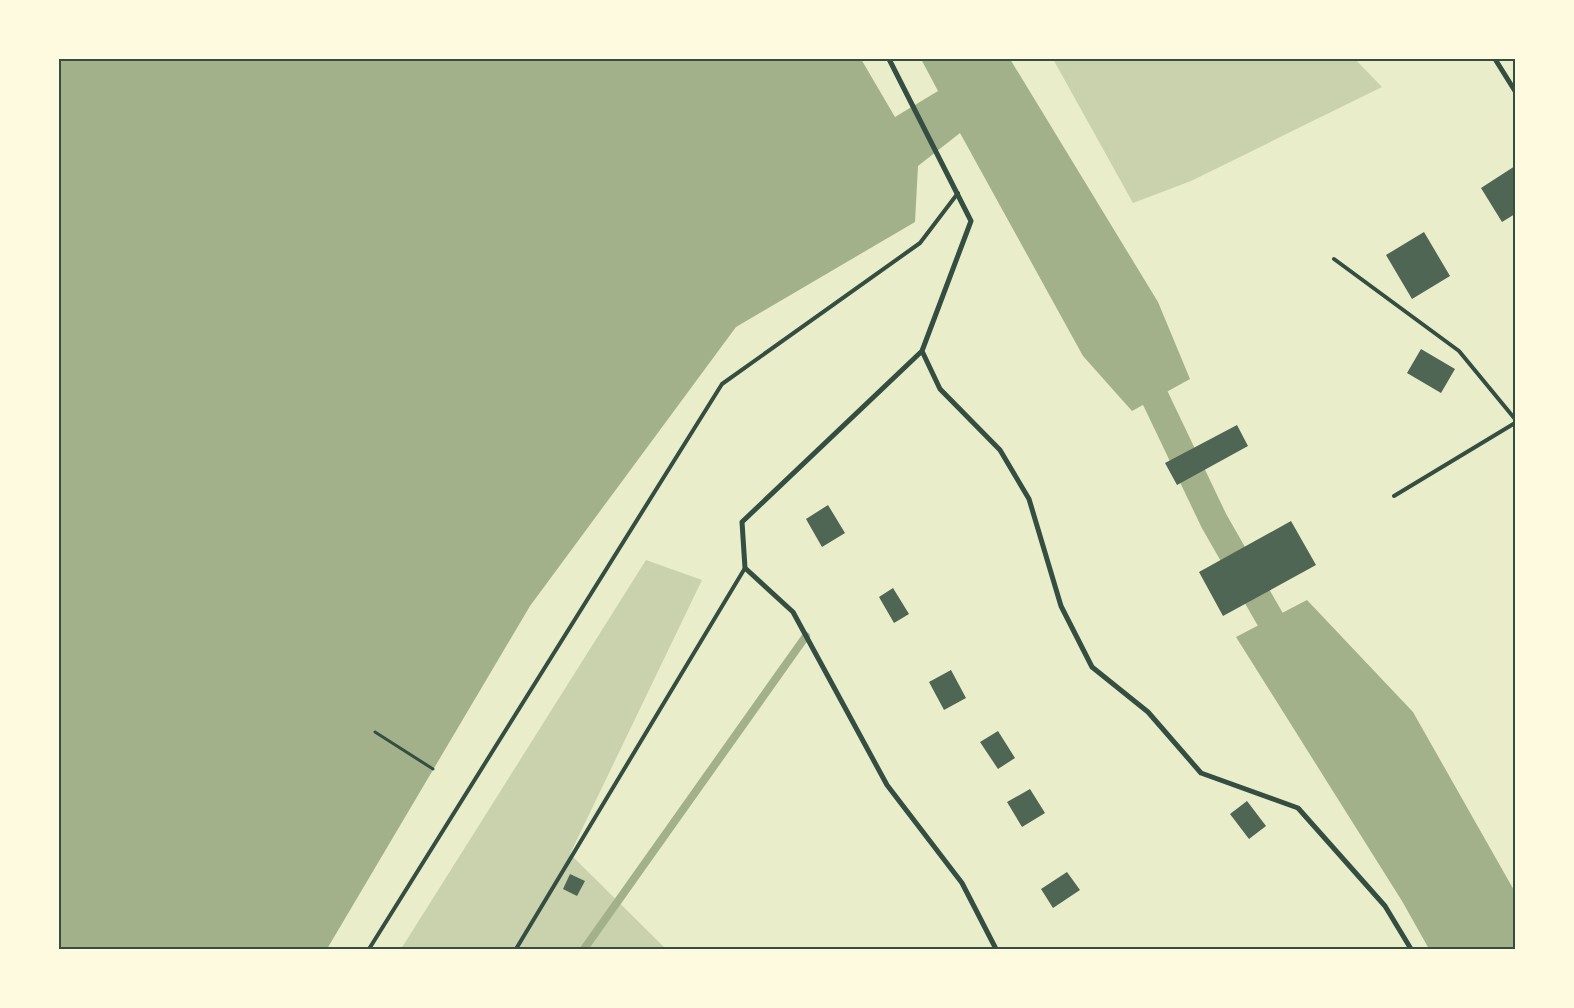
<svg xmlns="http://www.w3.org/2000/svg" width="1574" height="1008" font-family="'DM Sans',sans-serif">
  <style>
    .green { fill: #cad2ad }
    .water { fill: #a3b18a }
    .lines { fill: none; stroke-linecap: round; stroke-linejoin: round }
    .stream { stroke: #a3b18a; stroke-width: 8 }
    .canal { stroke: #a3b18a; stroke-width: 28 }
    .building { fill: #4f6655 }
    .path { stroke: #344e41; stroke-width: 3 }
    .service { stroke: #344e41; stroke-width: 4 }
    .minor { stroke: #344e41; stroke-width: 5 }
    .neatline { fill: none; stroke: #344e41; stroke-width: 2 }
  </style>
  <rect width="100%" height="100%" fill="#e9edc9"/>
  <path class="green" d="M 1053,59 L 1355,59 L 1382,87 L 1191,181 L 1133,203 Z
    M 646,560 L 702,580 L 570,854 L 666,949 L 401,949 Z"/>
  <path class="water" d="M 59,59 L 861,59 L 895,117 L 938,91 L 921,59 L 1010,59 L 1158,302 L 1190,379 L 1132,411 L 1083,356 L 960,133 L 918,166 L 915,222 L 736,327 L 530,606 L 327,949 L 59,949 Z
    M 1307,600 L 1413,712 L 1515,892 L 1515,949 L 1429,949 L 1402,901 L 1236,637 Z"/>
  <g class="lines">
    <path class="stream" d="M 584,949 L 806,636"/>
    <path class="canal" d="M 1139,364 L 1214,521 L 1289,652"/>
  </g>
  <path class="building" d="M 1515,166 L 1515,214 L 1502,222 L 1481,188 Z
    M 1424,232 L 1450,276 L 1412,299 L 1386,255 Z
    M 1421,349 L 1455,369 L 1441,393 L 1407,373 Z
    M 1237,425 L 1248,446 L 1177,485 L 1165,463 Z
    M 828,505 L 845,533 L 822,547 L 806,519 Z
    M 1291,521 L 1316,565 L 1223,616 L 1199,572 Z
    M 893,588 L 909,614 L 894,623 L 879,597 Z
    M 951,670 L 966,698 L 944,710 L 929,682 Z
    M 998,731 L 1015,758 L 998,769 L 980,742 Z
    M 1030,789 L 1045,813 L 1022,827 L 1007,802 Z
    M 1247,801 L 1266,826 L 1249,839 L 1230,814 Z
    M 1067,872 L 1080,890 L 1053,908 L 1041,889 Z
    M 570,874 L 585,881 L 577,896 L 563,889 Z"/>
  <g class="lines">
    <path class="path" d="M 375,732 L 433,769"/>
    <path class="service" d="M 1334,259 L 1459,351 L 1515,419
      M 1394,496 L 1515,423
      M 369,949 L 722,384 L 920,243 L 958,193
      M 516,949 L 745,568"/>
    <path class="minor" d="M 889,59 L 971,221 L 922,351 L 742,522 L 745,568 L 793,612 L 887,785 L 962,883 L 996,949
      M 1495,59 L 1515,91
      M 922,351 L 940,389 L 1000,450 L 1029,499 L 1061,606 L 1092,667 L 1148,712 L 1201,773 L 1298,808 L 1385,906 L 1411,949"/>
  </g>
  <rect width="1574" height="1008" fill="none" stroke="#fefae0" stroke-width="120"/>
  <rect x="60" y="60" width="1454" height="888" class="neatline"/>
</svg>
